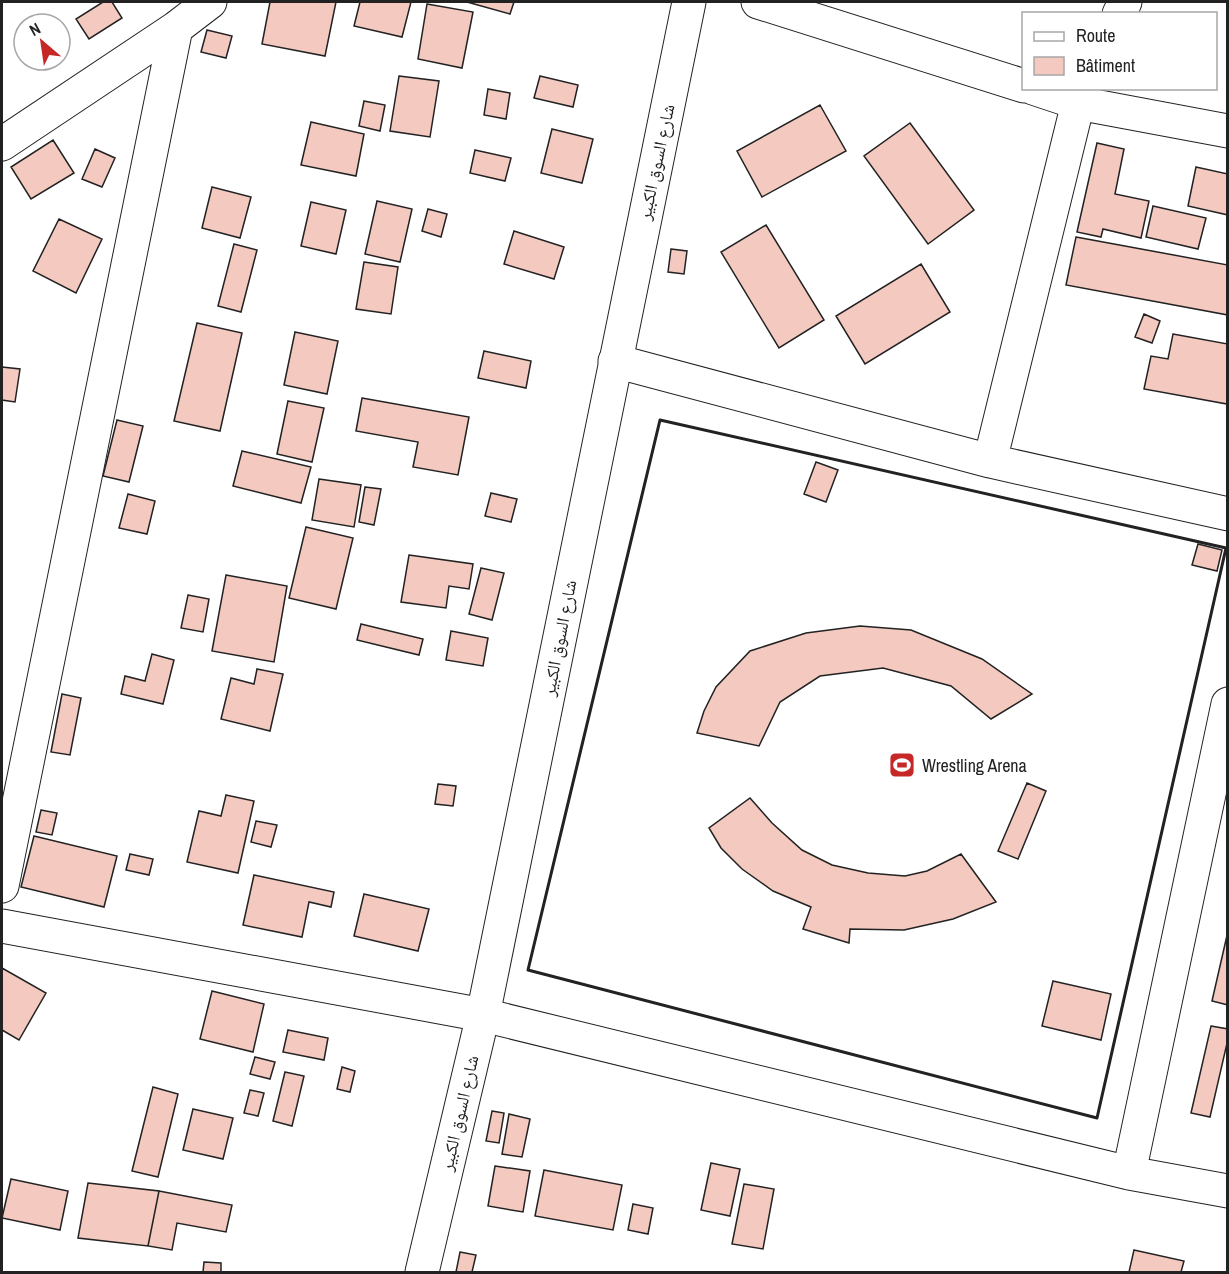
<svg xmlns="http://www.w3.org/2000/svg" width="1229" height="1274" font-family="'Archivo Narrow','Noto Naskh Arabic',sans-serif">
  <style>
    .building { fill: #f3c9c0; stroke: #222; stroke-width: 1.5 }
    .lines { fill: none; stroke-linecap: round; stroke-linejoin: round }
    .street-casing { stroke: #222; stroke-width: 35 }
    .secondary-casing { stroke: #222; stroke-width: 35 }
    .street { stroke: #fff; stroke-width: 33 }
    .secondary { stroke: #fff; stroke-width: 33 }
    .wall { stroke: #222; stroke-width: 3 }
    .labels { text-anchor: middle; dominant-baseline: central; stroke-width: 4.5; stroke-linejoin: round; paint-order: stroke }
    .street-label { font-size: 18px; fill: #222; stroke: #fff }
    .poi-label { font-size: 18px; fill: #222; stroke: #fff; text-anchor: start }
  </style>
  <rect width="100%" height="100%" fill="#fff"/>
  <path class="building" d="M 103,2 L 112,2 L 122,18 L 89,39 L 76,19 Z
    M 270,2 L 336,2 L 325,56 L 262,44 Z
    M 360,2 L 411,2 L 402,37 L 354,26 Z
    M 467,2 L 514,2 L 510,14 Z
    M 427,4 L 473,12 L 462,68 L 418,59 Z
    M 207,30 L 232,36 L 226,58 L 201,52 Z
    M 399,76 L 439,81 L 430,137 L 390,131 Z
    M 540,76 L 578,85 L 573,107 L 534,98 Z
    M 488,89 L 510,93 L 506,119 L 484,115 Z
    M 364,101 L 385,105 L 380,131 L 359,126 Z
    M 820,105 L 846,151 L 762,197 L 737,151 Z
    M 311,122 L 364,134 L 356,176 L 301,165 Z
    M 910,123 L 974,210 L 928,244 L 864,156 Z
    M 552,129 L 593,139 L 582,183 L 541,173 Z
    M 53,140 L 74,173 L 31,199 L 11,167 Z
    M 1097,143 L 1124,149 L 1115,194 L 1149,201 L 1141,238 L 1103,229 L 1101,237 L 1077,232 Z
    M 95,149 L 115,158 L 102,187 L 82,179 Z
    M 475,150 L 511,158 L 505,181 L 470,173 Z
    M 1196,167 L 1228,174 L 1228,215 L 1188,206 Z
    M 212,187 L 251,197 L 240,238 L 202,228 Z
    M 377,201 L 412,209 L 400,262 L 365,254 Z
    M 311,202 L 346,210 L 336,254 L 301,246 Z
    M 1153,206 L 1206,218 L 1198,249 L 1146,237 Z
    M 428,209 L 447,214 L 441,237 L 422,231 Z
    M 59,219 L 102,239 L 76,293 L 33,271 Z
    M 766,225 L 824,320 L 779,348 L 721,252 Z
    M 514,231 L 564,247 L 554,279 L 504,264 Z
    M 1076,237 L 1228,265 L 1228,315 L 1066,285 Z
    M 234,244 L 257,250 L 241,312 L 218,306 Z
    M 671,249 L 687,251 L 684,274 L 668,272 Z
    M 364,262 L 398,267 L 391,314 L 356,309 Z
    M 921,264 L 950,312 L 865,364 L 836,316 Z
    M 1144,314 L 1160,321 L 1152,343 L 1135,337 Z
    M 197,323 L 242,333 L 220,431 L 174,421 Z
    M 295,332 L 338,341 L 327,394 L 284,385 Z
    M 1173,334 L 1228,344 L 1227,404 L 1144,389 L 1151,356 L 1168,359 Z
    M 484,351 L 531,361 L 526,388 L 478,378 Z
    M 2,367 L 20,369 L 15,402 L 2,400 Z
    M 362,398 L 469,417 L 458,475 L 413,467 L 418,442 L 356,431 Z
    M 288,401 L 324,408 L 312,462 L 277,454 Z
    M 117,420 L 143,426 L 129,482 L 103,476 Z
    M 242,451 L 311,467 L 301,503 L 233,486 Z
    M 816,462 L 838,470 L 826,502 L 804,494 Z
    M 319,479 L 361,485 L 354,527 L 312,520 Z
    M 365,487 L 381,489 L 374,525 L 359,522 Z
    M 491,493 L 517,499 L 511,522 L 485,516 Z
    M 128,494 L 155,501 L 147,534 L 119,528 Z
    M 306,527 L 353,538 L 336,609 L 289,598 Z
    M 1198,544 L 1222,550 L 1217,571 L 1192,565 Z
    M 409,555 L 473,564 L 469,589 L 449,586 L 446,608 L 401,602 Z
    M 481,568 L 504,573 L 492,620 L 469,614 Z
    M 226,575 L 287,586 L 274,662 L 212,651 Z
    M 188,595 L 209,599 L 203,632 L 181,628 Z
    M 361,624 L 423,639 L 419,655 L 357,640 Z
    M 860,626 L 911,630 L 982,659 L 1032,694 L 991,719 L 951,686 L 883,668 L 820,676 L 780,702 L 759,746 L 697,733 L 704,711 L 716,687 L 750,651 L 806,633 Z
    M 451,631 L 488,638 L 483,666 L 446,660 Z
    M 152,654 L 174,660 L 163,704 L 121,694 L 125,676 L 145,681 Z
    M 257,669 L 283,674 L 270,731 L 221,719 L 231,678 L 254,684 Z
    M 62,694 L 81,698 L 70,755 L 51,752 Z
    M 1027,783 L 1046,791 L 1018,859 L 998,851 Z
    M 438,784 L 456,786 L 453,806 L 435,804 Z
    M 226,795 L 254,801 L 238,873 L 187,862 L 199,811 L 221,816 Z
    M 750,798 L 772,823 L 802,850 L 832,865 L 868,873 L 905,876 L 927,871 L 961,854 L 996,902 L 953,919 L 904,930 L 850,929 L 849,943 L 803,929 L 811,907 L 773,891 L 742,869 L 721,848 L 709,828 Z
    M 41,810 L 57,813 L 52,835 L 36,832 Z
    M 256,821 L 277,825 L 271,847 L 251,842 Z
    M 34,836 L 117,856 L 104,907 L 21,887 Z
    M 130,854 L 153,859 L 149,875 L 126,870 Z
    M 254,875 L 334,892 L 331,907 L 309,902 L 302,937 L 243,925 Z
    M 364,894 L 429,909 L 418,951 L 354,936 Z
    M 1228,931 L 1228,1005 L 1212,1001 Z
    M 2,968 L 46,993 L 19,1040 L 2,1030 Z
    M 1053,981 L 1111,994 L 1101,1040 L 1042,1026 Z
    M 212,991 L 264,1004 L 253,1052 L 200,1039 Z
    M 1211,1026 L 1228,1029 L 1228,1039 L 1210,1117 L 1191,1113 Z
    M 288,1030 L 328,1038 L 324,1060 L 283,1052 Z
    M 255,1057 L 275,1062 L 270,1079 L 250,1074 Z
    M 342,1067 L 355,1071 L 350,1092 L 337,1089 Z
    M 285,1072 L 304,1076 L 292,1126 L 273,1121 Z
    M 153,1087 L 178,1094 L 158,1177 L 132,1171 Z
    M 250,1090 L 264,1093 L 258,1116 L 244,1113 Z
    M 193,1109 L 233,1118 L 223,1159 L 183,1150 Z
    M 492,1111 L 504,1113 L 499,1143 L 486,1141 Z
    M 509,1114 L 530,1119 L 522,1157 L 502,1154 Z
    M 711,1163 L 740,1169 L 730,1216 L 701,1210 Z
    M 495,1166 L 530,1171 L 523,1212 L 488,1206 Z
    M 544,1170 L 622,1185 L 613,1230 L 535,1216 Z
    M 11,1179 L 68,1191 L 60,1230 L 2,1218 Z
    M 88,1183 L 159,1191 L 148,1246 L 78,1238 Z
    M 744,1184 L 774,1189 L 763,1249 L 732,1244 Z
    M 159,1191 L 232,1205 L 226,1232 L 177,1223 L 172,1250 L 148,1246 Z
    M 633,1204 L 653,1208 L 648,1234 L 628,1230 Z
    M 1134,1250 L 1184,1261 L 1181,1272 L 1129,1272 Z
    M 460,1252 L 476,1255 L 472,1272 L 456,1272 Z
    M 204,1262 L 221,1263 L 221,1272 L 203,1272 Z"/>
  <g class="lines">
    <defs>
      <path id="street" d="M 758,2 L 1024,86
        M 1119,14 L 1125,2
        M 1033,88 L 1078,103 L 1228,131
        M 2,144 L 176,28 L 210,2
        M 615,361 L 990,461 L 1228,514
        M 990,461 L 1078,103 L 1084,88
        M 2,886 L 176,28
        M 2,926 L 483,1015 L 1129,1173 L 1228,1191
        M 1129,1173 L 1228,704"/>
      <path id="secondary" d="M 422,1272 L 483,1015 L 689,2"/>
    </defs>
    <use href="#street" class="street-casing"/>
    <use href="#secondary" class="secondary-casing"/>
    <use href="#street" class="street"/>
    <use href="#secondary" class="secondary"/>
    <path class="wall" d="M 660,420 L 1226,548 L 1097,1118 L 528,970 Z"/>
  </g>
  <defs>
    <symbol id="stadium-square" viewBox="-11 -11 22 22"><rect x="-9" y="-9" width="18" height="18" rx="4" fill="#c62828" stroke="#fff"/><path d="M0-5a6.5 5 0 1 0 0 10a6.5 5 0 1 0 0-10ZM-3.5-1.8h7v3.6h-7Z" fill="#fff"/></symbol>
  </defs>
  <g fill-rule="evenodd">
    <use href="#stadium-square" x="887" y="750" width="30" height="30"/>
  </g>
  <g class="labels">
    <g class="street-label">
      <text transform="translate(656 162) rotate(-78)">شارع السوق الكبير</text>
      <text transform="translate(559 638) rotate(-79)">شارع السوق الكبير</text>
      <text transform="translate(459 1113) rotate(-77)">شارع السوق الكبير</text>
    </g>
    <g class="poi-label">
      <text x="922" y="765">Wrestling Arena</text>
    </g>
  </g>
  <rect width="1229" height="1274" fill="none" stroke="#222222" stroke-width="6"/>
  <rect x="1022" y="12" width="195" height="78" fill="#ffffff" stroke="#a7a7a7" stroke-width="1.5"/>
  <rect x="1034" y="32" width="30" height="9" fill="#ffffff" stroke="#a7a7a7" stroke-width="1.5"/>
  <text x="1076" y="42" font-size="18" fill="#222222">Route</text>
  <rect x="1034" y="57" width="30" height="18" fill="#f3c9c0" stroke="#a7a7a7" stroke-width="1.5"/>
  <text x="1076" y="72" font-size="18" fill="#222222">Bâtiment</text>
  <g transform="translate(42 42) rotate(331)"><circle r="28" fill="#ffffff" stroke="#a7a7a7" stroke-width="1.5"/>
  <path d="M0-4.5L10 22L0 15L-10 22Z" fill="#c62828"/>
  <text y="-9" font-size="16" font-weight="bold" text-anchor="middle" fill="#222222">N</text>
  </g>
</svg>
